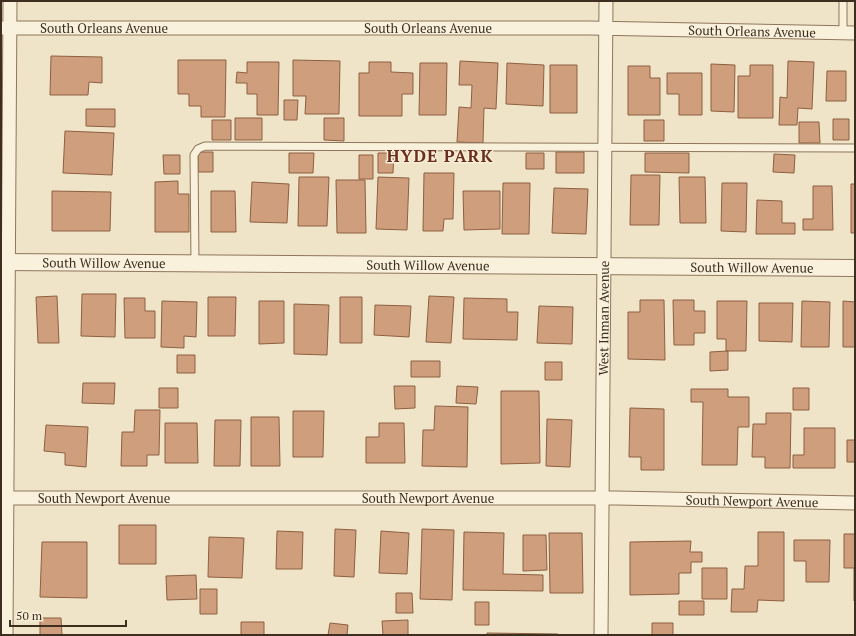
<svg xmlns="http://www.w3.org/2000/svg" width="856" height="636" font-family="'PT Serif',serif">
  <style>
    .building { fill: #cf9f7d; stroke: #8d5f41 }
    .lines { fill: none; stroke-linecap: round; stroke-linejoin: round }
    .service-casing { stroke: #8d765c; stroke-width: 9 }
    .minor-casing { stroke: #8d765c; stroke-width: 15 }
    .tertiary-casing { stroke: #8d765c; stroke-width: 18 }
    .service { stroke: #faf1dc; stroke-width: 7 }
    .minor { stroke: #faf1dc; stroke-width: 13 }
    .tertiary { stroke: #faf1dc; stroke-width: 16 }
    .labels { text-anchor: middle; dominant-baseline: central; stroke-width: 3; stroke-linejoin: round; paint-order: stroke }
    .street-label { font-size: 13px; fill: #3d2e20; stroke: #f7eed8 }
    .district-label { font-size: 17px; font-weight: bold; letter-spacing: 1px; fill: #6b2e1e; stroke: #f7eed8 }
  </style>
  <rect width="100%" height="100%" fill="#f0e4c8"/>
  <path class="building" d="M 51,56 L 102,57 L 102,83 L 89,82 L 88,95 L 50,95 Z
    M 178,60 L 226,60 L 225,117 L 201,117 L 201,106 L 189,106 L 189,94 L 178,94 Z
    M 293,60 L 340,61 L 339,114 L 305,114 L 306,96 L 293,96 Z
    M 460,61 L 498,63 L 496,109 L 484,108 L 483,143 L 457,142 L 459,107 L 471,108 L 472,85 L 459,85 Z
    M 788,61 L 814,62 L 812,109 L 798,108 L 797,125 L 779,125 L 780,97 L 787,98 Z
    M 247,62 L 279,62 L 278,115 L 257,115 L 257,94 L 247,94 L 247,83 L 236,83 L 237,72 L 247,73 Z
    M 369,62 L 391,62 L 391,72 L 413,73 L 413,94 L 402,94 L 402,116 L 359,116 L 359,73 L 369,73 Z
    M 420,63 L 447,63 L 446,115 L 419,115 Z
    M 507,63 L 544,65 L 543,106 L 506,104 Z
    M 711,64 L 735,65 L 734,112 L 711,111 Z
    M 550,65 L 577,65 L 577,113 L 550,113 Z
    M 750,65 L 773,65 L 773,118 L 738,118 L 738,76 L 750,76 Z
    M 628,66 L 650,66 L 650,78 L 660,78 L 660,115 L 628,115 Z
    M 827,71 L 846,71 L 846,101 L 826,101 Z
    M 667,73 L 702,73 L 702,115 L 679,115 L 679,94 L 667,94 Z
    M 284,100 L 298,100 L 297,120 L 284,120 Z
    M 86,109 L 115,109 L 115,127 L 86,126 Z
    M 235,118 L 262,118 L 262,140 L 235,140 Z
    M 324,118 L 344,118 L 344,141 L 324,140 Z
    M 833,119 L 849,119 L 849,140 L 833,140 Z
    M 212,120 L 231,120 L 231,140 L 212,140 Z
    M 644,120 L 664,120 L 664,141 L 644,141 Z
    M 799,122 L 819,122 L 820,143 L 799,143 Z
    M 65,131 L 114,133 L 112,175 L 63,173 Z
    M 198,152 L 213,152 L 213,172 L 198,172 Z
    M 556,152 L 584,152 L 584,173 L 556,173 Z
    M 289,153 L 314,153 L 313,173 L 289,173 Z
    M 378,153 L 394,153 L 393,173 L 378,173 Z
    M 526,153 L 544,153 L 544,169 L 526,169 Z
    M 645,153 L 689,153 L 689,173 L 645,172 Z
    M 774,154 L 795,155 L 794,173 L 773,172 Z
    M 163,155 L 180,155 L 180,174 L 164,174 Z
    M 359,155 L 373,155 L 373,179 L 359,179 Z
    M 424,173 L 454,173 L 453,219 L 444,219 L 443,231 L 423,231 Z
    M 631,175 L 660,175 L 659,225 L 630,225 Z
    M 299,177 L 329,177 L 327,226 L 298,226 Z
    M 378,177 L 409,178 L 407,230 L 376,229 Z
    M 679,177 L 705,177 L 706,223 L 680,223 Z
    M 336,180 L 365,180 L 366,233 L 337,233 Z
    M 178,181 L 178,194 L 189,194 L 189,232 L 155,232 L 155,182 Z
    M 252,182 L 289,184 L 287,223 L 250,222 Z
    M 503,183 L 530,183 L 529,234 L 502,234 Z
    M 722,183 L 747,183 L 746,232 L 721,231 Z
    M 851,184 L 855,184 L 855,233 L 851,233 Z
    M 813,186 L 832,186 L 833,230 L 803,230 L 803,219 L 813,219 Z
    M 554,188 L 588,189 L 586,234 L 552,233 Z
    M 52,191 L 111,192 L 110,231 L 52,231 Z
    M 211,191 L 235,191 L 236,232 L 211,232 Z
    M 463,191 L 500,191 L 500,229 L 464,230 Z
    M 757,200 L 782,201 L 782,223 L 795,223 L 795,234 L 756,234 Z
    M 82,294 L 116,294 L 115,337 L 81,336 Z
    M 57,296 L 59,343 L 38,343 L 36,297 Z
    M 429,296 L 454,297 L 451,343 L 426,342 Z
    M 208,297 L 236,297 L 235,336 L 208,336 Z
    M 340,297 L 362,297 L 362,343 L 340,343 Z
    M 124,298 L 145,298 L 145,311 L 155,311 L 155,338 L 125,338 Z
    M 464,298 L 507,299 L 507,312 L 518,312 L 517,340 L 463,339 Z
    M 640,300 L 664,300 L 665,360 L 628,359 L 628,312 L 640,312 Z
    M 673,300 L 694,300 L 694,311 L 705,311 L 705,333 L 694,333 L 694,345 L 674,345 Z
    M 162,301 L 197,302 L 196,337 L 184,336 L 184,348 L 161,347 Z
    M 259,301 L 284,301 L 284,343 L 259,344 Z
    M 717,301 L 747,301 L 746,351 L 726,351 L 726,339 L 717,339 Z
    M 802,301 L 830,302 L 829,347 L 801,347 Z
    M 843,301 L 855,302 L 855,347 L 843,347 Z
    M 759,303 L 793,303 L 792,342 L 759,341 Z
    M 294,304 L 329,305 L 327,355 L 294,354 Z
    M 375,305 L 411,306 L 409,337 L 374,335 Z
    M 539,306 L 573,307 L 572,344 L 537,343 Z
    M 728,351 L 728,370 L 710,371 L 710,352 Z
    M 177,355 L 195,355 L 195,373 L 177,373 Z
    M 411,361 L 440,361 L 440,377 L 411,377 Z
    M 545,362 L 562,362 L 562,380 L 545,380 Z
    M 83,383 L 115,383 L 114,404 L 82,403 Z
    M 394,386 L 415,386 L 415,408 L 395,409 Z
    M 457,386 L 478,387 L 476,404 L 456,403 Z
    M 159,388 L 178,388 L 178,408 L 159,408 Z
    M 793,388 L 809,388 L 809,410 L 793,410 Z
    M 691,389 L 728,389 L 728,397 L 749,397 L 749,427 L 738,427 L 737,465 L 702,465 L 703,402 L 691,402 Z
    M 501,391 L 539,391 L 540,463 L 501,464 Z
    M 435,406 L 468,407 L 467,467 L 422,466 L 423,430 L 434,430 Z
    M 630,408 L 664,409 L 664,470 L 641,470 L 641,457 L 629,457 Z
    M 135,410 L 160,410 L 159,455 L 147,455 L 147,466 L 121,466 L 122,432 L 134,432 Z
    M 293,411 L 324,411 L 323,457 L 293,457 Z
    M 766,413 L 791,413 L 790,468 L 765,468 L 765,457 L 752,457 L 753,424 L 766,424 Z
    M 251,417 L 279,417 L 280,466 L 251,466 Z
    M 547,419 L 572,420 L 570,467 L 546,466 Z
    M 215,420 L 241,420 L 240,466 L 214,466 Z
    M 165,423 L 197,423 L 198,463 L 165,463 Z
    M 379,423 L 404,423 L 405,463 L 366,463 L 366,437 L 379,437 Z
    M 46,425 L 88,427 L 86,467 L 65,465 L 65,453 L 44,451 Z
    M 804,428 L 835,428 L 835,468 L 793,468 L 793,455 L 804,455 Z
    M 847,440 L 855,440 L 855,462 L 847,462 Z
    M 119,525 L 156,525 L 156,564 L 119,564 Z
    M 335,529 L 356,530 L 354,577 L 334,576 Z
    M 422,529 L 454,530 L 452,600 L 420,599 Z
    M 277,531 L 303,532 L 302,569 L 276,569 Z
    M 381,531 L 409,533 L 407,574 L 379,573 Z
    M 464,532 L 504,533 L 503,574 L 543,575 L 543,591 L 463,590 Z
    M 758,532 L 784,532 L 784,601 L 758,600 L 757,612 L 731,612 L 732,589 L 744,589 L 745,566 L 758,566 Z
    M 549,533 L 582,533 L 583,593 L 550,593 Z
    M 844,534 L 855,534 L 855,601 L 854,601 L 854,568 L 844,568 Z
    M 523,535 L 546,535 L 547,570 L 523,571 Z
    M 209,537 L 244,538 L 242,578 L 208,577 Z
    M 794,540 L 830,540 L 829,582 L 806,582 L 806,561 L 794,561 Z
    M 691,541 L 690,552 L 702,552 L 702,562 L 691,562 L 691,573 L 679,573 L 679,594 L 630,595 L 630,542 Z
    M 42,542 L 87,542 L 87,598 L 40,597 Z
    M 702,568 L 727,568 L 727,599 L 702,599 Z
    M 196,575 L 197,599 L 167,600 L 166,576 Z
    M 200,589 L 217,589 L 217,614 L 200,614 Z
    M 396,593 L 412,593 L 413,613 L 396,613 Z
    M 679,601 L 704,601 L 704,615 L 679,615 Z
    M 475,602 L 489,602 L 489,625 L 475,625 Z
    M 40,618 L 61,618 L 62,635 L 40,635 Z
    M 408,620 L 408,635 L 383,635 L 382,621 Z
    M 241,622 L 264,622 L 264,635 L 241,635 Z
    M 330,623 L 348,625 L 347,635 L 328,635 Z
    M 652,623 L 673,623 L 673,635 L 652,635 Z
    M 487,633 L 558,634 L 558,635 L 487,635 Z"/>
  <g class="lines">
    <defs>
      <path id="service" d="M 843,32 L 843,1
        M 195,263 L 194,155 L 198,149 L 205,146 L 855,148"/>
      <g id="minor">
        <path id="s1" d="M 1,28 L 589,28 L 855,33"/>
        <path id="s2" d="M 1,498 L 617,498 L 855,503"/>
        <path d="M 6,635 L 10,1"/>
        <path id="s3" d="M 601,635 L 606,1"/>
      </g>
      <g id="tertiary">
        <path id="s4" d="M 1,262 L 855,268"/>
      </g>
    </defs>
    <use href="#service" class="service-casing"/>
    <use href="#minor" class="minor-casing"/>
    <use href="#tertiary" class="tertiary-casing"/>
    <use href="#service" class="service"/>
    <use href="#minor" class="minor"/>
    <use href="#tertiary" class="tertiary"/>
  </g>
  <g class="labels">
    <g class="street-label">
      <text stroke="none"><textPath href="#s1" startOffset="103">South Orleans Avenue</textPath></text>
      <text stroke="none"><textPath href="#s1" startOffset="427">South Orleans Avenue</textPath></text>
      <text stroke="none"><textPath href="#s1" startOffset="751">South Orleans Avenue</textPath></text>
      <text stroke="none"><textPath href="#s4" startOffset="103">South Willow Avenue</textPath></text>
      <text stroke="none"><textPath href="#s4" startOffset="427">South Willow Avenue</textPath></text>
      <text stroke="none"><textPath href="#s4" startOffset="751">South Willow Avenue</textPath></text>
      <text stroke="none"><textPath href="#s3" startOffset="317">West Inman Avenue</textPath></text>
      <text stroke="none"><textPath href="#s2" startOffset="103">South Newport Avenue</textPath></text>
      <text stroke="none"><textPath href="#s2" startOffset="427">South Newport Avenue</textPath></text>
      <text stroke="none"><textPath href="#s2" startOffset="751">South Newport Avenue</textPath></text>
    </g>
    <g class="district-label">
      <text x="440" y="155">HYDE PARK</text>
    </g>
  </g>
  <rect width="856" height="636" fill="none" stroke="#3d2e20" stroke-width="4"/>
  <path d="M10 620v6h116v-6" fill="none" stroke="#3d2e20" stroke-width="2"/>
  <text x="16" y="620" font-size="12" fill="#3d2e20" stroke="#f7eed8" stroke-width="3" paint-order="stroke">50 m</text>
</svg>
